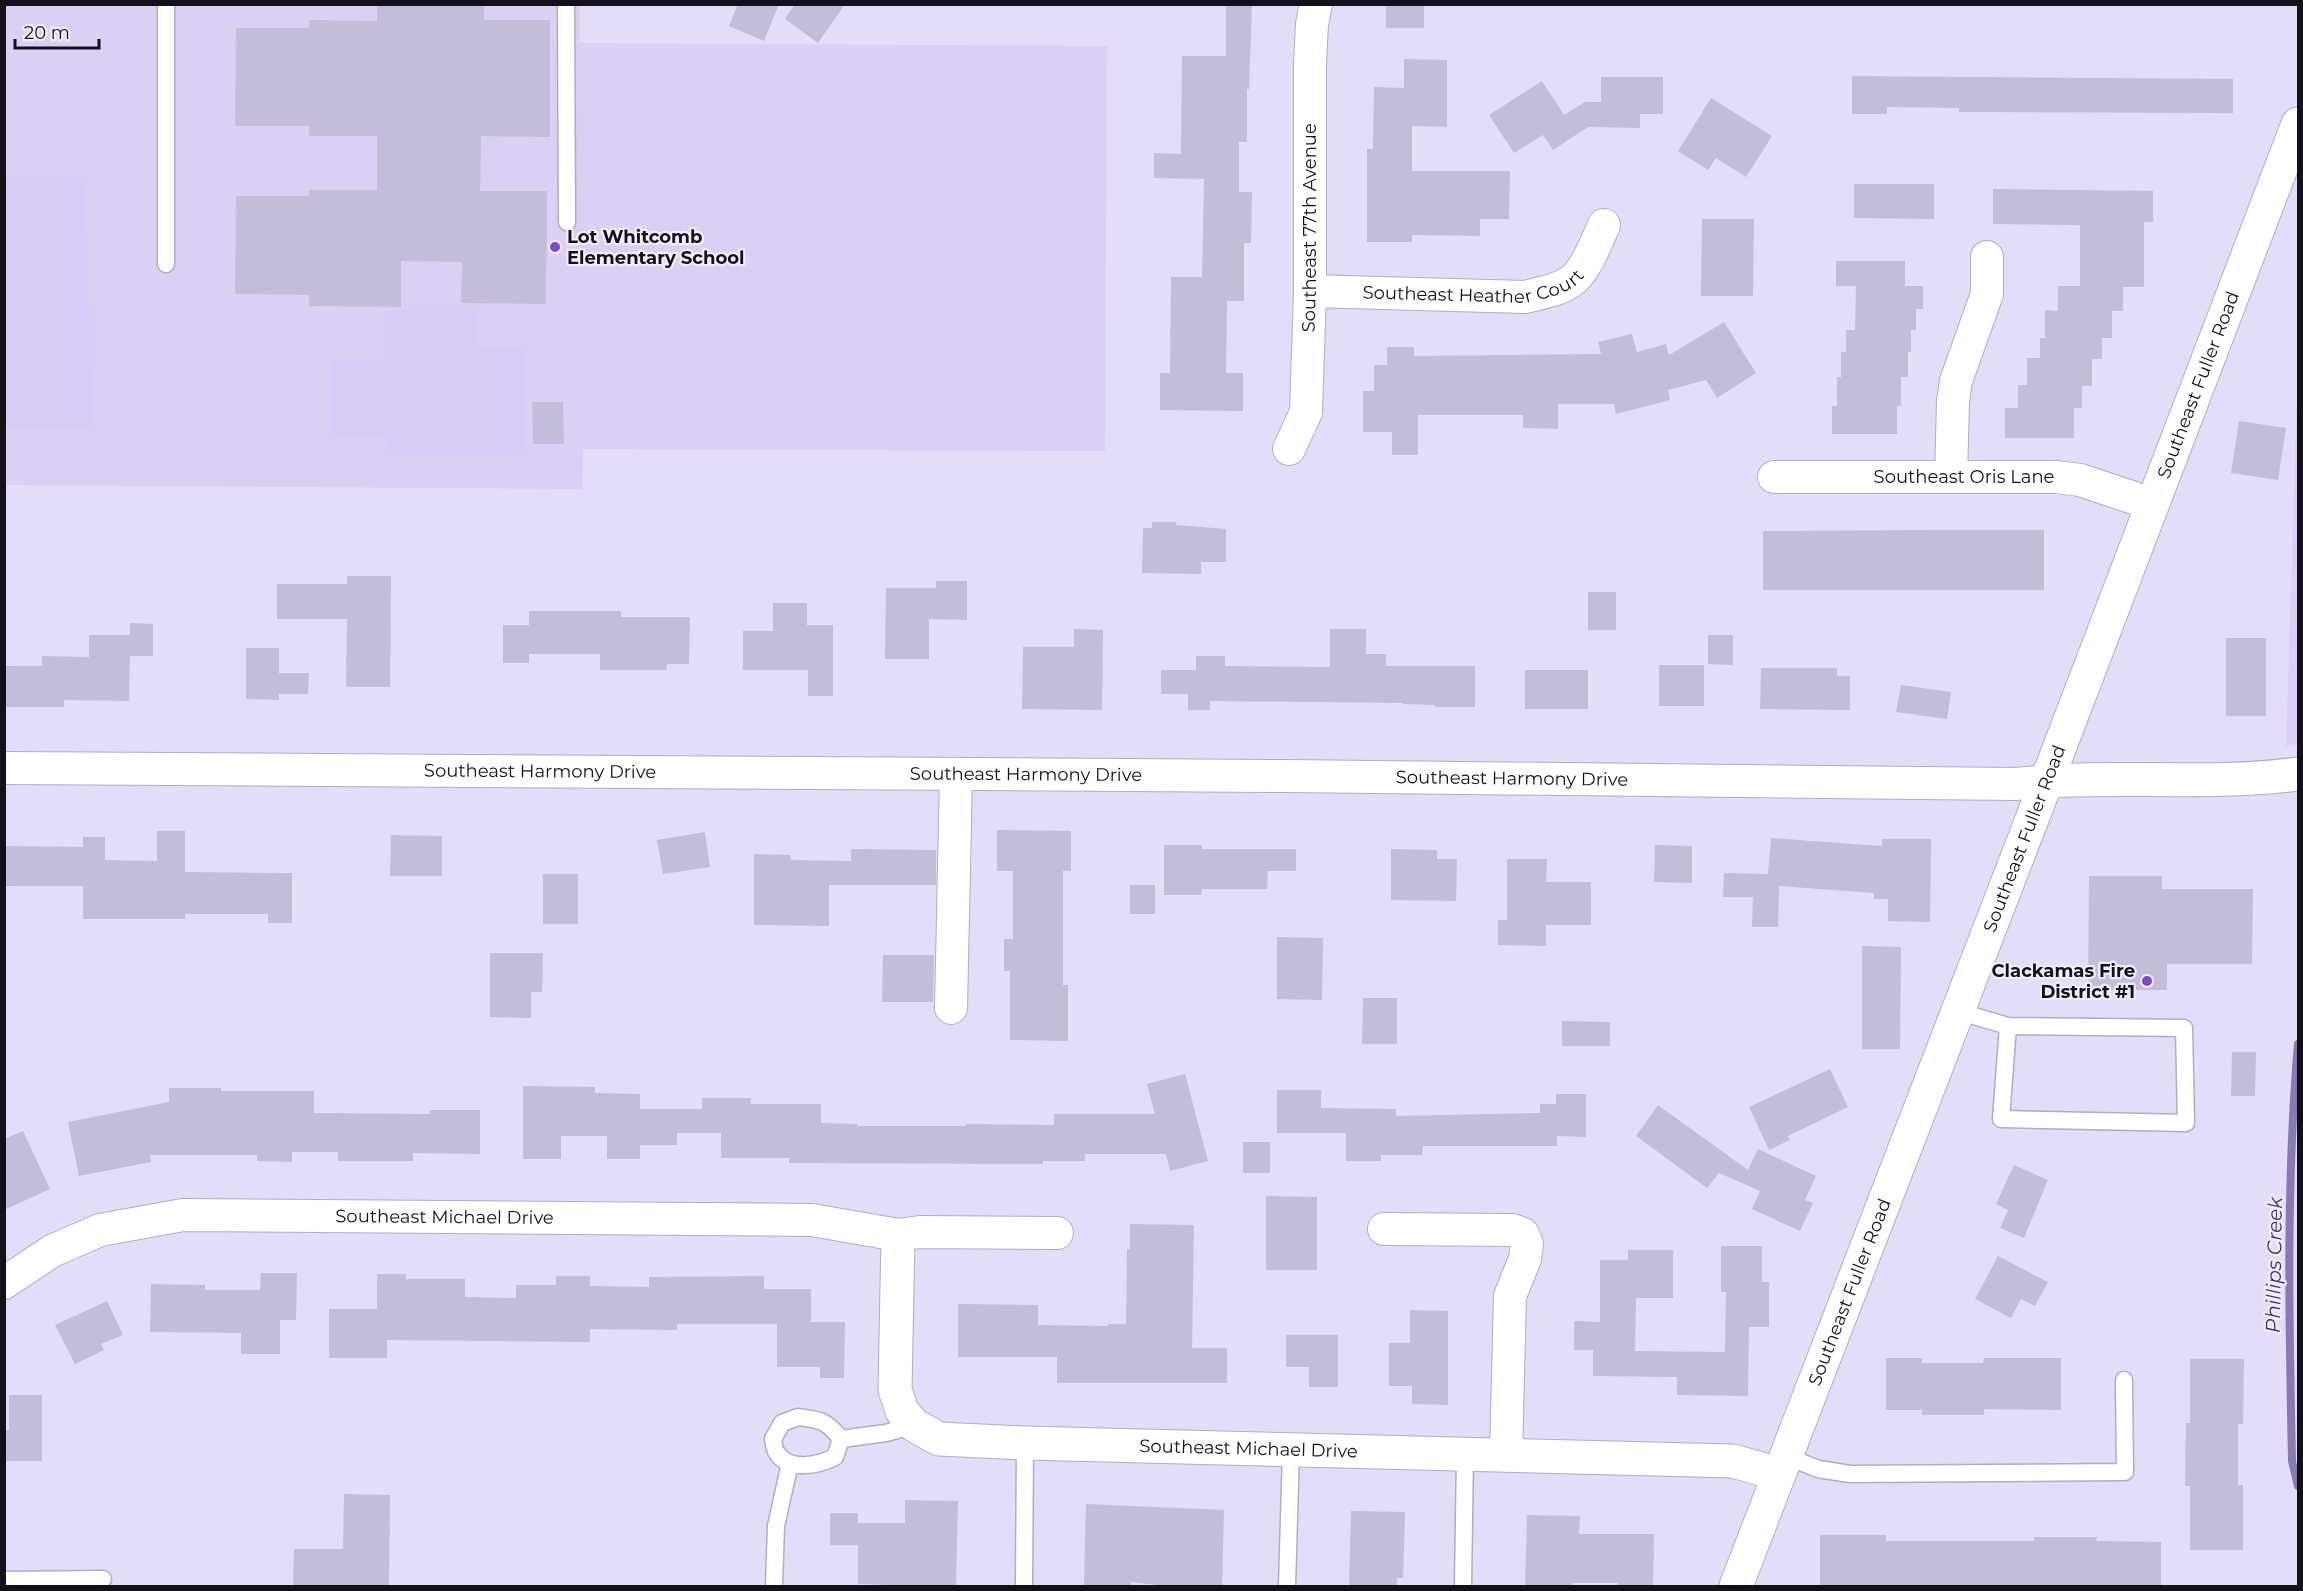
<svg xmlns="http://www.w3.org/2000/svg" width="2303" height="1591" font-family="Montserrat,sans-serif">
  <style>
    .built { fill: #d9d0f4 }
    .green { fill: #d8ccf9 }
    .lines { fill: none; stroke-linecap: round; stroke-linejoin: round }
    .stream { stroke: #8a79b3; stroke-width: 8 }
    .building { fill: #c4bdd9 }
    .service-casing { stroke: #b2abc7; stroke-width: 19 }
    .minor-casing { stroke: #b2abc7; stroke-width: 34 }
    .tertiary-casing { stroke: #b2abc7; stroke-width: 35 }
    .service { stroke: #fff; stroke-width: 16 }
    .minor { stroke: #fff; stroke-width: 32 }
    .tertiary { stroke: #fff; stroke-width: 33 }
    .poi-dot { fill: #794cc4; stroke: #f1ecfe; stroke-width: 2 }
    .labels { text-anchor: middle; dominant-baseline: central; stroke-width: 4.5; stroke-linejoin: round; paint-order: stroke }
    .street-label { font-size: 18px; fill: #13101a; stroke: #f1ecfe }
    .poi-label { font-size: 18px; font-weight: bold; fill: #13101a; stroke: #f1ecfe; text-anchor: start }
    .water-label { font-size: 20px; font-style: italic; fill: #462c74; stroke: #f1ecfe }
  </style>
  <rect width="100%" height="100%" fill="#e4ddfa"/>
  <path class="built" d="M 580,4 L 580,43 L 1107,46 L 1105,451 L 583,449 L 582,489 L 5,485 L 5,5 Z
    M 2298,360 L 2298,743 L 2286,746 Z"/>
  <path class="green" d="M 5,177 L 84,178 L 92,428 L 5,427 Z
    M 384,310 L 477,310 L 477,349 L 524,349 L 524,454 L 390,454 L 389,436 L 331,436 L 331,361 L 384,361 Z"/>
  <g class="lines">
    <path class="stream" d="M 2298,1044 C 2286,1183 2289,1322 2292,1461 L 2298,1486"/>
  </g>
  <path class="building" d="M 377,4 L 484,4 L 484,20 L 550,20 L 550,137 L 481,136 L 480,191 L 547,191 L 546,304 L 461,303 L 462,262 L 401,261 L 401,307 L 309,306 L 309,295 L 235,294 L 236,196 L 309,196 L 309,190 L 377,190 L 377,136 L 309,136 L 309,126 L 235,126 L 236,28 L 309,28 L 309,20 L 377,21 Z
    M 738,4 L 779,4 L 764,41 L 729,26 Z
    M 795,4 L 845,4 L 818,43 L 785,19 Z
    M 1226,4 L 1252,4 L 1249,89 L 1247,89 L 1247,142 L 1239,142 L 1239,192 L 1252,192 L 1251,243 L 1244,243 L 1244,301 L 1227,301 L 1226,373 L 1243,373 L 1243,411 L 1160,410 L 1160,373 L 1170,373 L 1171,277 L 1202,277 L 1204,179 L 1154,178 L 1154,153 L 1181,154 L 1182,56 L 1226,56 Z
    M 1386,4 L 1424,4 L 1424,28 L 1386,28 Z
    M 1404,59 L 1447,60 L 1447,127 L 1412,126 L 1412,171 L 1510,171 L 1509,219 L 1480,219 L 1480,236 L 1412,235 L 1412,242 L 1367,242 L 1367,149 L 1373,149 L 1374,87 L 1404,88 Z
    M 1852,76 L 2233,79 L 2233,113 L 1959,112 L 1959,108 L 1887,107 L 1887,114 L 1852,114 Z
    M 1601,77 L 1663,77 L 1663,114 L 1640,114 L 1640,128 L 1588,127 L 1553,150 L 1543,135 L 1514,153 L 1489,115 L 1542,81 L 1564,115 L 1585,102 L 1601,102 Z
    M 1711,98 L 1772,136 L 1746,177 L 1716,158 L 1708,170 L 1678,151 Z
    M 1854,184 L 1934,184 L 1934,219 L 1854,218 Z
    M 1993,189 L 2153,191 L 2153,222 L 2144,222 L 2144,287 L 2123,287 L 2123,311 L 2112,311 L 2112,338 L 2102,338 L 2102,359 L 2092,359 L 2092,386 L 2082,386 L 2082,408 L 2074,408 L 2074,438 L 2005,438 L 2005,408 L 2018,408 L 2018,385 L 2027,385 L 2027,358 L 2040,358 L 2040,338 L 2045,338 L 2045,310 L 2058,311 L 2058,286 L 2080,286 L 2080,225 L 1993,224 Z
    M 1702,219 L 1754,219 L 1753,296 L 1701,296 Z
    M 1836,261 L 1905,261 L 1905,286 L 1923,286 L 1923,309 L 1916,309 L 1916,330 L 1911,330 L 1911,352 L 1908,352 L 1908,377 L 1901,377 L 1901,406 L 1897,406 L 1897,434 L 1832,434 L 1832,406 L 1837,406 L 1837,377 L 1841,377 L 1841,352 L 1846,352 L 1846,330 L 1855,330 L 1856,286 L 1836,286 Z
    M 1724,322 L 1756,373 L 1717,398 L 1706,380 L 1668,390 L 1670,400 L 1616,414 L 1614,404 L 1558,404 L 1558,429 L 1523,428 L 1523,415 L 1418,415 L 1418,455 L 1392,455 L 1392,432 L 1363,432 L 1363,391 L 1374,391 L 1374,365 L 1387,365 L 1387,347 L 1414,347 L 1414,356 L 1601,354 L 1598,342 L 1632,334 L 1637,352 L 1666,344 L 1669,355 Z
    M 532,402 L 563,402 L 564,444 L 533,444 Z
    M 2239,421 L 2286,428 L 2278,480 L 2231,473 Z
    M 1152,522 L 1176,522 L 1176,525 L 1226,529 L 1226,562 L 1201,562 L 1201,574 L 1142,573 L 1143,528 L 1152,528 Z
    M 1927,530 L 2044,530 L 2044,590 L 1763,590 L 1763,531 Z
    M 347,576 L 391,576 L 390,687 L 346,687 L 347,619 L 277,619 L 277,584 L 347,584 Z
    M 936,581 L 967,581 L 967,620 L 929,619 L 929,659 L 885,659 L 886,588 L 936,588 Z
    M 1588,592 L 1616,592 L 1616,630 L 1588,630 Z
    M 773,603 L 807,603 L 807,625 L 833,625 L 833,696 L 808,696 L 808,670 L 743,670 L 743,631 L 773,631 Z
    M 529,611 L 621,611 L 621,617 L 690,617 L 689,664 L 667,664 L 666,670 L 600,670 L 600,654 L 529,654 L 529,663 L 503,663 L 503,625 L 529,625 Z
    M 130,623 L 153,624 L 153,656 L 130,656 L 129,701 L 64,700 L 64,707 L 4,707 L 4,666 L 42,666 L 42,656 L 89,657 L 89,635 L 130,635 Z
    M 1074,629 L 1103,630 L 1102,710 L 1022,709 L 1023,647 L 1074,647 Z
    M 1330,629 L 1366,629 L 1366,654 L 1386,654 L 1386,666 L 1475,666 L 1475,707 L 1435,707 L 1435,705 L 1403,704 L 1403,703 L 1210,701 L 1210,710 L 1188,710 L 1188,694 L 1161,694 L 1161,670 L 1196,670 L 1196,656 L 1225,656 L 1225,666 L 1330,667 Z
    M 1708,635 L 1733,635 L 1733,665 L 1708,664 Z
    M 2226,638 L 2266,638 L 2266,716 L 2226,716 Z
    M 246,648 L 279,648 L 279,673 L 309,673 L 308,694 L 279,694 L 279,700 L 246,699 Z
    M 1659,665 L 1704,665 L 1704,706 L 1659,706 Z
    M 1761,668 L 1837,668 L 1837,676 L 1850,676 L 1850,710 L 1760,709 Z
    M 1525,670 L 1588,670 L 1588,709 L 1525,709 Z
    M 1901,685 L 1951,692 L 1947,719 L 1896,712 Z
    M 997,830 L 1071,831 L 1071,871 L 1063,871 L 1063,985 L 1068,985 L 1068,1041 L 1010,1040 L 1010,971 L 1004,971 L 1004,939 L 1013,939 L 1013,871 L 997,871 Z
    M 157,831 L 185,831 L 185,872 L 292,873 L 292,923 L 268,923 L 268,914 L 185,914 L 185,919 L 83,919 L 83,886 L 4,886 L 4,846 L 83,847 L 83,837 L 105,837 L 105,860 L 157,861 Z
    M 705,832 L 710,867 L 663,874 L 657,840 Z
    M 391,835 L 442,836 L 442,876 L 390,876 Z
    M 1771,838 L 1882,846 L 1882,839 L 1931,839 L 1930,922 L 1888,921 L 1888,899 L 1874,899 L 1874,893 L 1779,886 L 1778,927 L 1752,927 L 1753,897 L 1723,897 L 1724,873 L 1768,874 Z
    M 1164,845 L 1202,845 L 1202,849 L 1296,849 L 1296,871 L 1268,871 L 1267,889 L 1202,889 L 1201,895 L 1164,895 Z
    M 1655,845 L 1692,846 L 1692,883 L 1654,882 Z
    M 851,849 L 936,850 L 936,885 L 829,885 L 829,926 L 754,925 L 754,854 L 790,855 L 791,860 L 851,861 Z
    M 1391,849 L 1437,850 L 1437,859 L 1457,859 L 1456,901 L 1391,900 Z
    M 1507,859 L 1547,859 L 1546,882 L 1591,882 L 1591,925 L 1546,925 L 1546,946 L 1498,945 L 1498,920 L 1507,920 Z
    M 543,874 L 578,874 L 578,924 L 543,924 Z
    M 2089,876 L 2162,876 L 2162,889 L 2253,889 L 2252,964 L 2167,964 L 2167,990 L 2088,990 Z
    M 1130,885 L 1155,885 L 1155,914 L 1130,914 Z
    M 1277,937 L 1323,938 L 1322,1000 L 1277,999 Z
    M 1862,946 L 1901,947 L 1900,1049 L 1862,1049 Z
    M 490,953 L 543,953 L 542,992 L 531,992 L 531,1018 L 490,1017 Z
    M 883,955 L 934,955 L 933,1002 L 882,1002 Z
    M 1363,998 L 1397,998 L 1397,1044 L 1362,1044 Z
    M 1562,1021 L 1610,1022 L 1610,1046 L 1562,1046 Z
    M 2232,1052 L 2256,1052 L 2255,1096 L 2231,1096 Z
    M 1830,1069 L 1848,1107 L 1788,1136 L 1790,1140 L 1769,1150 L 1749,1107 Z
    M 1185,1074 L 1208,1161 L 1170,1171 L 1166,1154 L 1085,1154 L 1085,1161 L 1043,1161 L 1043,1164 L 789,1163 L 789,1158 L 721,1158 L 721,1133 L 677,1133 L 677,1145 L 640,1145 L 640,1159 L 607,1159 L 607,1136 L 561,1136 L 561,1159 L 523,1159 L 523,1086 L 595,1087 L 595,1093 L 640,1094 L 640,1109 L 702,1109 L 702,1098 L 751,1098 L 751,1104 L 821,1104 L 821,1123 L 857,1124 L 857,1126 L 966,1126 L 966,1124 L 1054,1125 L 1054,1114 L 1155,1114 L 1147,1084 Z
    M 169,1088 L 221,1088 L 221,1091 L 314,1091 L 314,1113 L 430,1114 L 430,1110 L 480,1110 L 480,1154 L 413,1153 L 413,1161 L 338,1161 L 338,1152 L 292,1152 L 292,1162 L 257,1161 L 257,1155 L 150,1155 L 151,1162 L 79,1176 L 68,1122 L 169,1102 Z
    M 1277,1090 L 1321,1090 L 1321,1108 L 1396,1109 L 1396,1116 L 1540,1113 L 1540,1104 L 1556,1104 L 1556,1094 L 1586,1094 L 1586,1137 L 1557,1136 L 1557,1146 L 1423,1146 L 1422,1155 L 1381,1155 L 1381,1161 L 1346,1161 L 1346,1133 L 1277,1133 Z
    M 1658,1105 L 1748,1170 L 1758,1149 L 1816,1176 L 1805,1200 L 1813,1203 L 1800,1231 L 1752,1209 L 1760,1191 L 1719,1173 L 1707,1188 L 1636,1136 Z
    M 23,1131 L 50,1189 L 4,1210 L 4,1139 Z
    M 1243,1142 L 1270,1142 L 1270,1173 L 1243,1173 Z
    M 2014,1165 L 2048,1180 L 2024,1238 L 2000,1228 L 2008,1210 L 1996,1204 Z
    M 1266,1196 L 1317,1197 L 1317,1270 L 1266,1270 Z
    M 1130,1224 L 1194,1225 L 1192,1348 L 1227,1348 L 1227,1383 L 1057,1383 L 1057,1357 L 958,1357 L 958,1304 L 1038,1305 L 1038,1325 L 1108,1326 L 1108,1324 L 1126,1324 L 1127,1249 L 1130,1249 Z
    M 1721,1246 L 1762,1246 L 1762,1282 L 1769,1282 L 1769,1327 L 1749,1327 L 1748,1396 L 1677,1395 L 1677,1377 L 1593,1376 L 1593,1350 L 1574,1350 L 1574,1321 L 1600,1322 L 1600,1260 L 1628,1260 L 1628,1250 L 1673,1250 L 1673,1298 L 1636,1298 L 1635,1351 L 1725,1352 L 1726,1292 L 1721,1292 Z
    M 1998,1256 L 2048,1282 L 2035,1306 L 2021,1299 L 2011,1318 L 1975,1299 Z
    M 261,1273 L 297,1273 L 296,1320 L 280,1320 L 280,1354 L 241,1354 L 241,1333 L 150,1332 L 151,1284 L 205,1285 L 205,1290 L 260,1290 Z
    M 377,1274 L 406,1274 L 406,1279 L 465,1279 L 465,1297 L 516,1298 L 516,1285 L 556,1285 L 556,1276 L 590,1276 L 590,1286 L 649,1287 L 649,1277 L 764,1276 L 764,1289 L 811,1289 L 811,1322 L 845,1322 L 844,1378 L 820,1378 L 820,1367 L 777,1367 L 777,1324 L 677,1324 L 677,1330 L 590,1329 L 590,1342 L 387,1340 L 387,1358 L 329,1358 L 329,1309 L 377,1309 Z
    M 107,1301 L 123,1335 L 101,1344 L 104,1350 L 75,1364 L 55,1325 Z
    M 1410,1310 L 1448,1311 L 1448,1405 L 1412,1404 L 1412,1386 L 1389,1386 L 1389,1343 L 1410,1343 Z
    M 1286,1335 L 1338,1335 L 1338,1387 L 1309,1387 L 1309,1367 L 1286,1367 Z
    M 1886,1358 L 1922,1358 L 1922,1363 L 1983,1363 L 1984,1358 L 2061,1358 L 2061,1410 L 1984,1409 L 1984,1415 L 1922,1415 L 1922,1410 L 1886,1410 Z
    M 2190,1359 L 2244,1359 L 2243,1424 L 2238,1424 L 2238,1485 L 2243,1485 L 2243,1550 L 2190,1550 L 2190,1486 L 2185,1486 L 2186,1423 L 2190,1423 Z
    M 9,1395 L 42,1395 L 42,1461 L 4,1461 L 4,1430 L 9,1430 Z
    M 344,1494 L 390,1495 L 389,1587 L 293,1587 L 294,1549 L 343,1549 Z
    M 905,1500 L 958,1501 L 956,1587 L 858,1584 L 858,1545 L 830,1545 L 830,1513 L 858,1513 L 858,1523 L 905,1523 Z
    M 1086,1504 L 1224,1510 L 1222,1587 L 1174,1587 L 1131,1582 L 1131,1587 L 1084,1587 Z
    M 1351,1511 L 1405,1512 L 1403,1578 L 1397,1578 L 1397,1587 L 1349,1587 Z
    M 1527,1515 L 1580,1516 L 1579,1534 L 1654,1534 L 1653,1587 L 1618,1587 L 1618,1583 L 1572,1583 L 1572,1587 L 1525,1587 Z
    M 1820,1535 L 1886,1535 L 1886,1541 L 2034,1541 L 2034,1537 L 2097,1537 L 2096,1541 L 2161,1542 L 2161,1587 L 1820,1587 Z"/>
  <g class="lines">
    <defs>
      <path id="service" d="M 166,4 L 166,264
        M 566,4 L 567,222
        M 1957,1011 L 2008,1026 L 2184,1028 L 2186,1123 L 2001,1119 L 2008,1026
        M 798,1417 C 820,1420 826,1420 841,1439 L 835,1457 C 819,1465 789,1472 777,1453 C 774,1450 774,1443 773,1439 L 782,1423 Z
        M 841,1439 L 886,1433 L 914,1425
        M 1786,1456 L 1818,1469 L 1850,1474 L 2125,1472 L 2124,1380
        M 4,1580 L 103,1579
        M 774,1586 L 776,1526 L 790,1463
        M 1024,1586 L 1025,1443
        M 1287,1586 L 1291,1450
        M 1463,1586 L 1465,1454"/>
      <g id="minor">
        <path id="s1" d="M 1310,291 L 1525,297 C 1540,293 1557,291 1570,282 C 1585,273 1597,241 1604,225"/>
        <path id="s2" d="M 1289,449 L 1306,412 L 1310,291 L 1310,63 L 1312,24 L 1316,4"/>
        <path id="s3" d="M 1774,477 L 2056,477 L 2080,480 L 2152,504"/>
        <path d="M 1951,477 L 1953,401 L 1956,381 L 1987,294 L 1987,257"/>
        <path id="s4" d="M 4,768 L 1286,776 L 2015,784 L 2047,781"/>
        <path d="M 951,1008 L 956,775"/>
        <path d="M 1384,1229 L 1513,1230 L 1523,1234 L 1527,1244 L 1525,1259 L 1510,1296 L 1506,1455"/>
        <path id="s5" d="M 4,1283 L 52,1251 L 100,1230 L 183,1215 L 812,1220 L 898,1235 L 920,1232 L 1057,1233"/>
      </g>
      <g id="tertiary">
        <path d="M 2047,781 C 2131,776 2216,785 2298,774"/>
        <path id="s6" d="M 898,1235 L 895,1390 L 902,1411 L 914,1425 L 939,1439 L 1025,1443 L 1733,1461 L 1779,1474"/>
        <path id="s7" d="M 1736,1586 C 1925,1099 2112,612 2298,124"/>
      </g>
    </defs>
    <use href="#service" class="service-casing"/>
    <use href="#minor" class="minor-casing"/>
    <use href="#tertiary" class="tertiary-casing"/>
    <use href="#service" class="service"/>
    <use href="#minor" class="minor"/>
    <use href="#tertiary" class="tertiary"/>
  </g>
  <g class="poi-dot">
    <circle cx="555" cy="247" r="6"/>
    <circle cx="2147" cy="981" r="6"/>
  </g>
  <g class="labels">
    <g class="street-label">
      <text stroke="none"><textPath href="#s2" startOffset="225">Southeast 77th Avenue</textPath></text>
      <text stroke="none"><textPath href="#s1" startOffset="165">Southeast Heather Court</textPath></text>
      <text stroke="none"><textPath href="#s7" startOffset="1287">Southeast Fuller Road</textPath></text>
      <text stroke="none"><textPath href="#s3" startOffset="190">Southeast Oris Lane</textPath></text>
      <text stroke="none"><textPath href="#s4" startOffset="536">Southeast Harmony Drive</textPath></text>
      <text stroke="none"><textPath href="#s4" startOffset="1022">Southeast Harmony Drive</textPath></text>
      <text stroke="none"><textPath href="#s4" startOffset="1508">Southeast Harmony Drive</textPath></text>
      <text stroke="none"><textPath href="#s7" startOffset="801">Southeast Fuller Road</textPath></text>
      <text stroke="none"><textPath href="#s5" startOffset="456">Southeast Michael Drive</textPath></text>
      <text stroke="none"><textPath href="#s7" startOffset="315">Southeast Fuller Road</textPath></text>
      <text stroke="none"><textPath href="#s6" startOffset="534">Southeast Michael Drive</textPath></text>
    </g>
    <g class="poi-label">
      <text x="567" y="237">Lot Whitcomb<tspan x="567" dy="21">Elementary School</tspan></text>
      <text x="2135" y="971" text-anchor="end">Clackamas Fire<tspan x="2135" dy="21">District #1</tspan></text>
    </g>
    <g class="water-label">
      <text transform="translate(2274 1265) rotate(-89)">Phillips Creek</text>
    </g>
  </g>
  <rect width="2303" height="1591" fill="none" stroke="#13101a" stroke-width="12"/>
  <path d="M15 39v9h84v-9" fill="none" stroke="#13101a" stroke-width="3"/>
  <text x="24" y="39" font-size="18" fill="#13101a" stroke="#f1ecfe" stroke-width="4.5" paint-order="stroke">20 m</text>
</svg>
